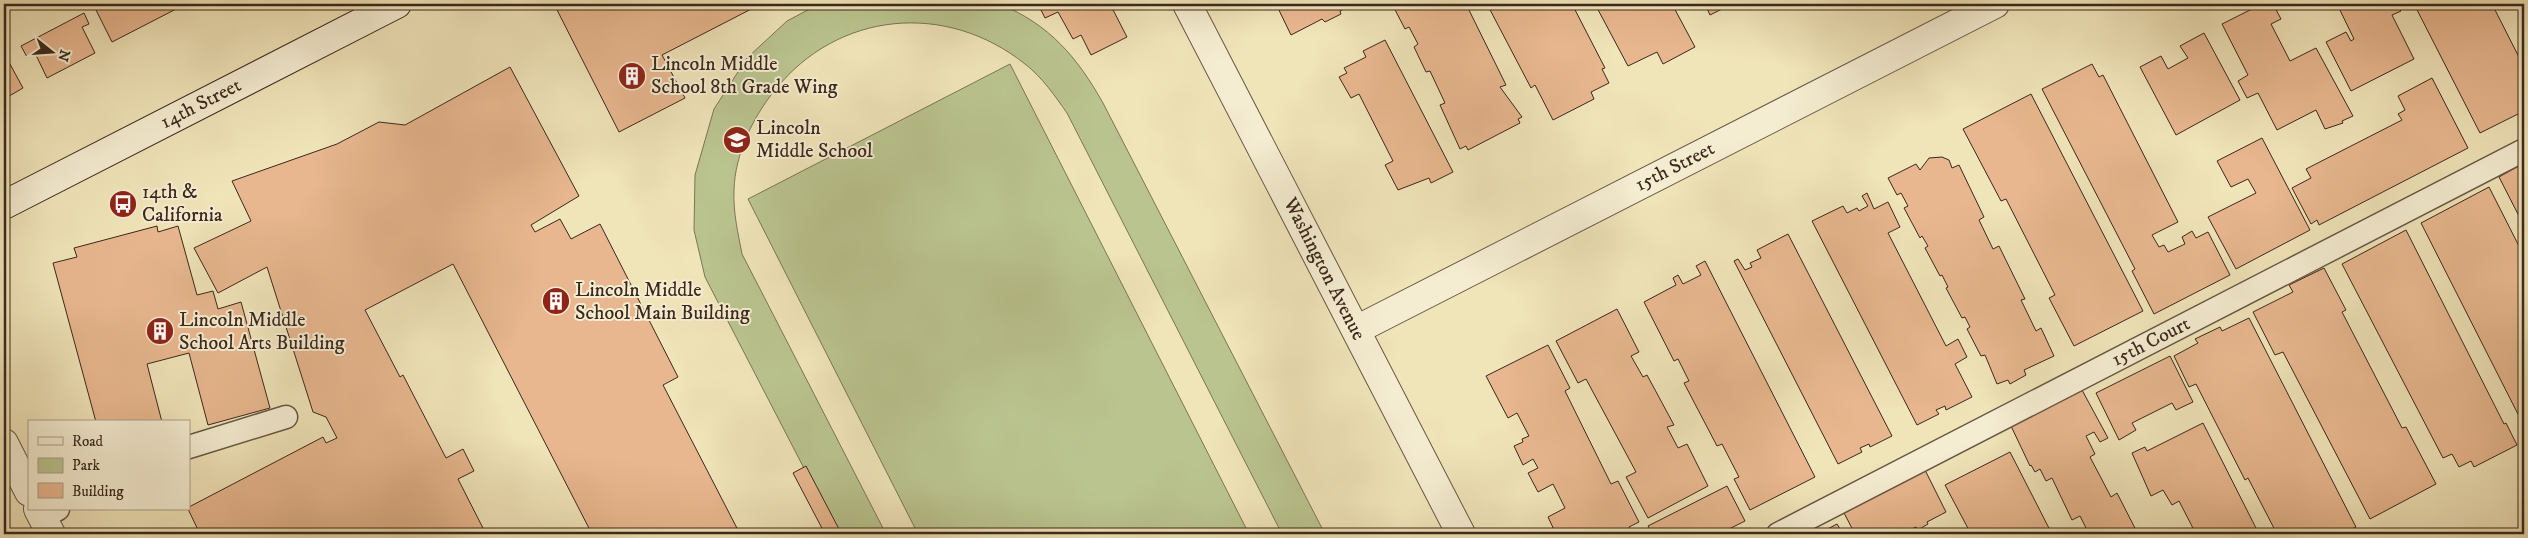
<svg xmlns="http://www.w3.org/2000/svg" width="2528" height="538" font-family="'IM FELL DW Pica',serif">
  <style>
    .green { fill: #bac48f; stroke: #7a7656 }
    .building { fill: #e8b78f; stroke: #3b281c }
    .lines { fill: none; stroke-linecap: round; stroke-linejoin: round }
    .lane-casing { stroke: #685743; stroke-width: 25 }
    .street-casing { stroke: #685743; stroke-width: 30 }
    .secondary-casing { stroke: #3b281c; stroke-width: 30 }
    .lane { stroke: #f5edd2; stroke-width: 22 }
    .street { stroke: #f5edd2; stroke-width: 28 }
    .secondary { stroke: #f5edd2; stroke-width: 28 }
    .labels { text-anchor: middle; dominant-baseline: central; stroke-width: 4; stroke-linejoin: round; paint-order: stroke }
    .poi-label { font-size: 20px; fill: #3b281c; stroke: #f5edd2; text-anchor: start }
    .street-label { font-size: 20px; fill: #3b281c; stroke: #f5edd2 }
  </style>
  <rect width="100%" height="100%" fill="#f0e4b9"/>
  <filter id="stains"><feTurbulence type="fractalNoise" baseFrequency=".004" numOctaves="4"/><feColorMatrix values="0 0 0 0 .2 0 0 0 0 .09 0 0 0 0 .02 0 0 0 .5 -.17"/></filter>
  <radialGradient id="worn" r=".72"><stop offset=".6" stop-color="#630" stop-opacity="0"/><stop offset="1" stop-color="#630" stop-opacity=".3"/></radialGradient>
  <path class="green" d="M 819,4 L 1000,4 C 1050,25 1077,57 1103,103 L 1325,534 L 1282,534 L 1067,113 C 1055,96 1042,77 1025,64 C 946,1 838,11 775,90 C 753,117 735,154 734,190 C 733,212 738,233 742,254 L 886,534 L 838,534 L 705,277 L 694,230 L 695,175 L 714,109 L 747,58 L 787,21 Z
    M 1010,64 L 1249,534 L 918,534 L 748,199 Z"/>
  <path class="building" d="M 93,4 L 179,4 L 180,7 L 112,42 Z
    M 554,4 L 761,4 L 662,55 L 685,98 L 619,132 Z
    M 1038,4 L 1110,4 L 1127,37 L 1091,55 L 1081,35 L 1073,39 L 1058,12 L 1045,18 Z
    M 1276,4 L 1353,4 L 1340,11 L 1341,14 L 1325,22 L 1322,19 L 1291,35 Z
    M 1392,4 L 1466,4 L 1506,85 L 1500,87 L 1522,117 L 1518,119 L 1520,123 L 1468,150 L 1466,146 L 1460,149 L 1440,105 L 1445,103 L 1430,71 L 1426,72 L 1414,47 L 1418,44 L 1409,27 L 1405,29 Z
    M 1487,4 L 1572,4 L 1605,68 L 1602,69 L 1609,83 L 1591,92 L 1594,99 L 1553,120 L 1535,85 L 1531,88 Z
    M 1595,4 L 1672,4 L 1695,47 L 1663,64 L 1657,52 L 1628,66 Z
    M 1705,4 L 1732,4 L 1710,15 Z
    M 2262,4 L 2273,4 L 2281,19 L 2271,24 L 2290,61 L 2316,48 L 2353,116 L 2342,121 L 2343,123 L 2325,129 L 2316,110 L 2277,130 L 2258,93 L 2247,98 L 2238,81 L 2248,75 L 2222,24 Z
    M 2337,4 L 2397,4 L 2401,11 L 2392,15 L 2414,59 L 2351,91 L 2326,42 L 2346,32 L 2351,41 L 2354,39 Z
    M 2414,4 L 2492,4 L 2524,67 L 2524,111 L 2480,133 Z
    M 84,13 L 89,24 L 82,27 L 95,53 L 47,78 L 35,53 L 27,57 L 21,46 Z
    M 2204,33 L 2240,100 L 2176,135 L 2140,67 L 2161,56 L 2168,69 L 2188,58 L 2180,46 Z
    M 1385,40 L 1453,172 L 1431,183 L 1429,178 L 1398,190 L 1385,165 L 1393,161 L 1359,94 L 1351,98 L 1339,77 L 1347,73 L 1344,68 L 1366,57 L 1363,51 Z
    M 4,53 L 23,88 L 4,99 Z
    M 2092,64 L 2099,77 L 2103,75 L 2178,222 L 2152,235 L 2159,247 L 2164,245 L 2168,252 L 2185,244 L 2182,237 L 2192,231 L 2196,238 L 2208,232 L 2230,275 L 2154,314 L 2132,271 L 2135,269 L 2042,89 Z
    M 510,67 L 579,196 L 531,225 L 535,232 L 560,219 L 571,239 L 600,224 L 678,377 L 663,385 L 740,534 L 592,534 L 453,264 L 365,310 L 400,377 L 403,375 L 446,458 L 463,449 L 474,471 L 458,479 L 486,534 L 200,534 L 188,509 L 189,507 L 323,437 L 326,443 L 337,438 L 326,417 L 313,412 L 267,267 L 218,293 L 194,248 L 251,221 L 232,181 L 337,144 L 379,122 L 405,125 Z
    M 2432,78 L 2468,148 L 2319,225 L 2317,220 L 2311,224 L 2292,188 L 2311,178 L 2306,169 L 2402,120 L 2398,114 L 2405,110 L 2398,96 Z
    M 2031,94 L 2143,311 L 2074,346 L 2049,298 L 2055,295 L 2006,199 L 2001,201 L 1963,129 Z
    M 2262,138 L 2310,230 L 2236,269 L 2208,217 L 2256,193 L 2248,179 L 2231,187 L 2217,161 Z
    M 1942,157 L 1949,160 L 1952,168 L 1959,165 L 1984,217 L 1979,220 L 1993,249 L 1999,246 L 2025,299 L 2021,300 L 2036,331 L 2041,328 L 2054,356 L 2024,370 L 2026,375 L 2010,384 L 2008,380 L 1997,384 L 1985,355 L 1981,356 L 1967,329 L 1970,327 L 1965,317 L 1962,318 L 1946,288 L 1948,287 L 1942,275 L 1940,276 L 1925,248 L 1928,246 L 1922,236 L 1920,238 L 1904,208 L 1908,206 L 1901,193 L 1897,195 L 1888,178 L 1916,164 L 1920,170 L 1929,158 Z
    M 2524,163 L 2524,221 L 2522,222 L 2499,177 Z
    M 2489,187 L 2524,256 L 2524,426 L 2421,223 Z
    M 1867,193 L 1874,209 L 1888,202 L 1900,227 L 1888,233 L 1946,346 L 1958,339 L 1967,357 L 1955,364 L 1972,397 L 1946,410 L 1945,406 L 1936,410 L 1939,414 L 1917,425 L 1812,221 L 1843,206 L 1847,213 L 1857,208 L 1859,211 L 1868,206 L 1862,196 Z
    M 157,226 L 158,232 L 178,226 L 197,295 L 213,291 L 218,309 L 241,302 L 270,408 L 208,425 L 189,353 L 147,364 L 162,422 L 96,422 L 53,263 L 77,257 L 74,248 Z
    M 2406,230 L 2504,424 L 2506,423 L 2517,445 L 2474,467 L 2471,461 L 2459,467 L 2452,454 L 2443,458 L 2342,264 Z
    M 1788,234 L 1892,436 L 1870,447 L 1869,444 L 1860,448 L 1862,452 L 1838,464 L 1734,261 L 1738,259 L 1745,270 L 1752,267 L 1750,263 L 1761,258 L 1757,250 Z
    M 1705,261 L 1815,477 L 1750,510 L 1734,479 L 1739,477 L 1722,444 L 1717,446 L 1684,383 L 1689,381 L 1678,359 L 1674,361 L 1644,302 L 1676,285 L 1673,278 L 1678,275 L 1683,284 L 1701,275 L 1696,266 Z
    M 2324,268 L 2346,310 L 2342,312 L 2402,428 L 2406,427 L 2436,484 L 2370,519 L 2283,352 L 2275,355 L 2253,312 L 2293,292 L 2289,285 Z
    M 1617,309 L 1639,352 L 1631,356 L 1643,377 L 1647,375 L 1674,425 L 1667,427 L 1678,448 L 1687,444 L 1708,486 L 1648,518 L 1626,477 L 1636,472 L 1586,379 L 1578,383 L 1556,341 Z
    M 2249,318 L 2356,527 L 2341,534 L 2277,534 L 2248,478 L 2245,480 L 2196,384 L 2189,387 L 2174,356 L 2198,343 L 2195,339 L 2220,327 L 2222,331 Z
    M 1548,345 L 1570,388 L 1565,391 L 1611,484 L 1618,481 L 1639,522 L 1629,527 L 1631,531 L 1626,534 L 1556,534 L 1548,517 L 1565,508 L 1553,484 L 1538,492 L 1528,473 L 1538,468 L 1533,459 L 1523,465 L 1514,446 L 1523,442 L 1522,439 L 1529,436 L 1517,413 L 1508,418 L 1486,376 Z
    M 2170,356 L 2193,402 L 2176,410 L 2172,403 L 2132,423 L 2136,430 L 2119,440 L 2096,393 Z
    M 2082,390 L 2108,438 L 2100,442 L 2094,432 L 2086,436 L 2095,454 L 2090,457 L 2111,497 L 2117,493 L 2138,534 L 2089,534 L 2080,516 L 2072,520 L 2052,478 L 2046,481 L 2040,469 L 2035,472 L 2031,465 L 2030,466 L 2011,426 Z
    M 2203,423 L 2259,534 L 2196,534 L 2179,501 L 2172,505 L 2163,490 L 2151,496 L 2132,453 L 2145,447 L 2147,451 Z
    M 2010,452 L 2052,534 L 1971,534 L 1945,485 Z
    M 806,466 L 840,531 L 833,534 L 825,534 L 793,473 Z
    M 1925,470 L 1946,512 L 1927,522 L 1928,524 L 1918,530 L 1916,527 L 1902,534 L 1855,534 L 1844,513 Z
    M 1727,486 L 1745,521 L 1719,534 L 1653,534 L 1648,526 Z
    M 1837,524 L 1843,534 L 1818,534 Z"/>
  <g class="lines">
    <defs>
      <path id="lane" d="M 189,447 L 286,417
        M 42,518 L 58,509
        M 1778,534 L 2524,150"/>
      <path id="street" d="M 1187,4 L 1461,534
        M 1356,330 L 1995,4
        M 4,443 L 29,492
        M 38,509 L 51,534"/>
      <path id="secondary" d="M 4,205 L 397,4"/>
    </defs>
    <use href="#lane" class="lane-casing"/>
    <use href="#street" class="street-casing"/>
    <use href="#secondary" class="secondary-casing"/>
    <use href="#lane" class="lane"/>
    <use href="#street" class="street"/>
    <use href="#secondary" class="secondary"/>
  </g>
  <defs>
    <symbol id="building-disc" viewBox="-11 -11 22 22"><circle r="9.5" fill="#8f2418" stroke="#f5edd2"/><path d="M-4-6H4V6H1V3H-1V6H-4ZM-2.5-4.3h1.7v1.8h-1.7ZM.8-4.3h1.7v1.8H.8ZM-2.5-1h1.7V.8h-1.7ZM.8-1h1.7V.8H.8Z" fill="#fff"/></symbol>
    <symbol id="school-disc" viewBox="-11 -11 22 22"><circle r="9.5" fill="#8f2418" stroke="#f5edd2"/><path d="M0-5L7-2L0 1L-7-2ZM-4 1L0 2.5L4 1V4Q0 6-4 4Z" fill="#fff"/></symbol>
    <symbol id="bus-disc" viewBox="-11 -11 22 22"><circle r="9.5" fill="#8f2418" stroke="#f5edd2"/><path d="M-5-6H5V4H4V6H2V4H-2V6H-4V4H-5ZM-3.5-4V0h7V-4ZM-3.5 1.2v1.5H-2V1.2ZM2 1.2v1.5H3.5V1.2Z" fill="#fff"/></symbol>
  </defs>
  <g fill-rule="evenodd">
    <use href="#building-disc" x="616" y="60" width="32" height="32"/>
    <use href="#school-disc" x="721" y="124" width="32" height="32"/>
    <use href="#bus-disc" x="107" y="188" width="32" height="32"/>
    <use href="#building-disc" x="540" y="285" width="32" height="32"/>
    <use href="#building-disc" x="144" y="315" width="32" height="32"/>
  </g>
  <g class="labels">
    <g class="poi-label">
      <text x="651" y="64">Lincoln Middle<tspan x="651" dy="23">School 8th Grade Wing</tspan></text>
      <text x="756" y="128">Lincoln<tspan x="756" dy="23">Middle School</tspan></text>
      <text x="142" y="192">14th &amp;<tspan x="142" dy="23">California</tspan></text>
      <text x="575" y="290">Lincoln Middle<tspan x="575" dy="23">School Main Building</tspan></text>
      <text x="179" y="320">Lincoln Middle<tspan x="179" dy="23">School Arts Building</tspan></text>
    </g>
    <g class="street-label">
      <text transform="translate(201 104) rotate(-27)">14th Street</text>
      <text transform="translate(1675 167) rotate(-27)">15th Street</text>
      <text transform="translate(1324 269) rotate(63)">Washington Avenue</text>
      <text transform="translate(2151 342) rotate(-27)">15th Court</text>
    </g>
  </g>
  <rect width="2528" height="538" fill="none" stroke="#f0e4b9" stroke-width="20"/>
  <rect x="5" y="5" width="2518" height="528" fill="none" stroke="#3b281c" stroke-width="2.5"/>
  <rect x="10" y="10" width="2508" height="518" fill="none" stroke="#3b281c"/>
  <rect x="28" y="420" width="162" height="90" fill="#f5edd2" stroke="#ab9e89"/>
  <rect x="38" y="437" width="25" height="8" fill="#f5edd2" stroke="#ab9e89"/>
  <text x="72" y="446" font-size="15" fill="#3b281c">Road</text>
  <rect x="38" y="458" width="25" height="15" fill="#bac48f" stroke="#ab9e89"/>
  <text x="72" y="470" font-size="15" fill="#3b281c">Park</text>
  <rect x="38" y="483" width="25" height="15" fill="#e8b78f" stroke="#ab9e89"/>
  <text x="72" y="496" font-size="15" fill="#3b281c">Building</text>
  <g transform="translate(52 52) rotate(107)" stroke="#f5edd2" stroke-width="4" paint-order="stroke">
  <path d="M0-4L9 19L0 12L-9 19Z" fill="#3b281c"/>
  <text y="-8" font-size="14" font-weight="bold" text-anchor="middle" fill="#3b281c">N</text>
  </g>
  <rect width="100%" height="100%" filter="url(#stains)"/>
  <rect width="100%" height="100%" fill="url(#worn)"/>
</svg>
